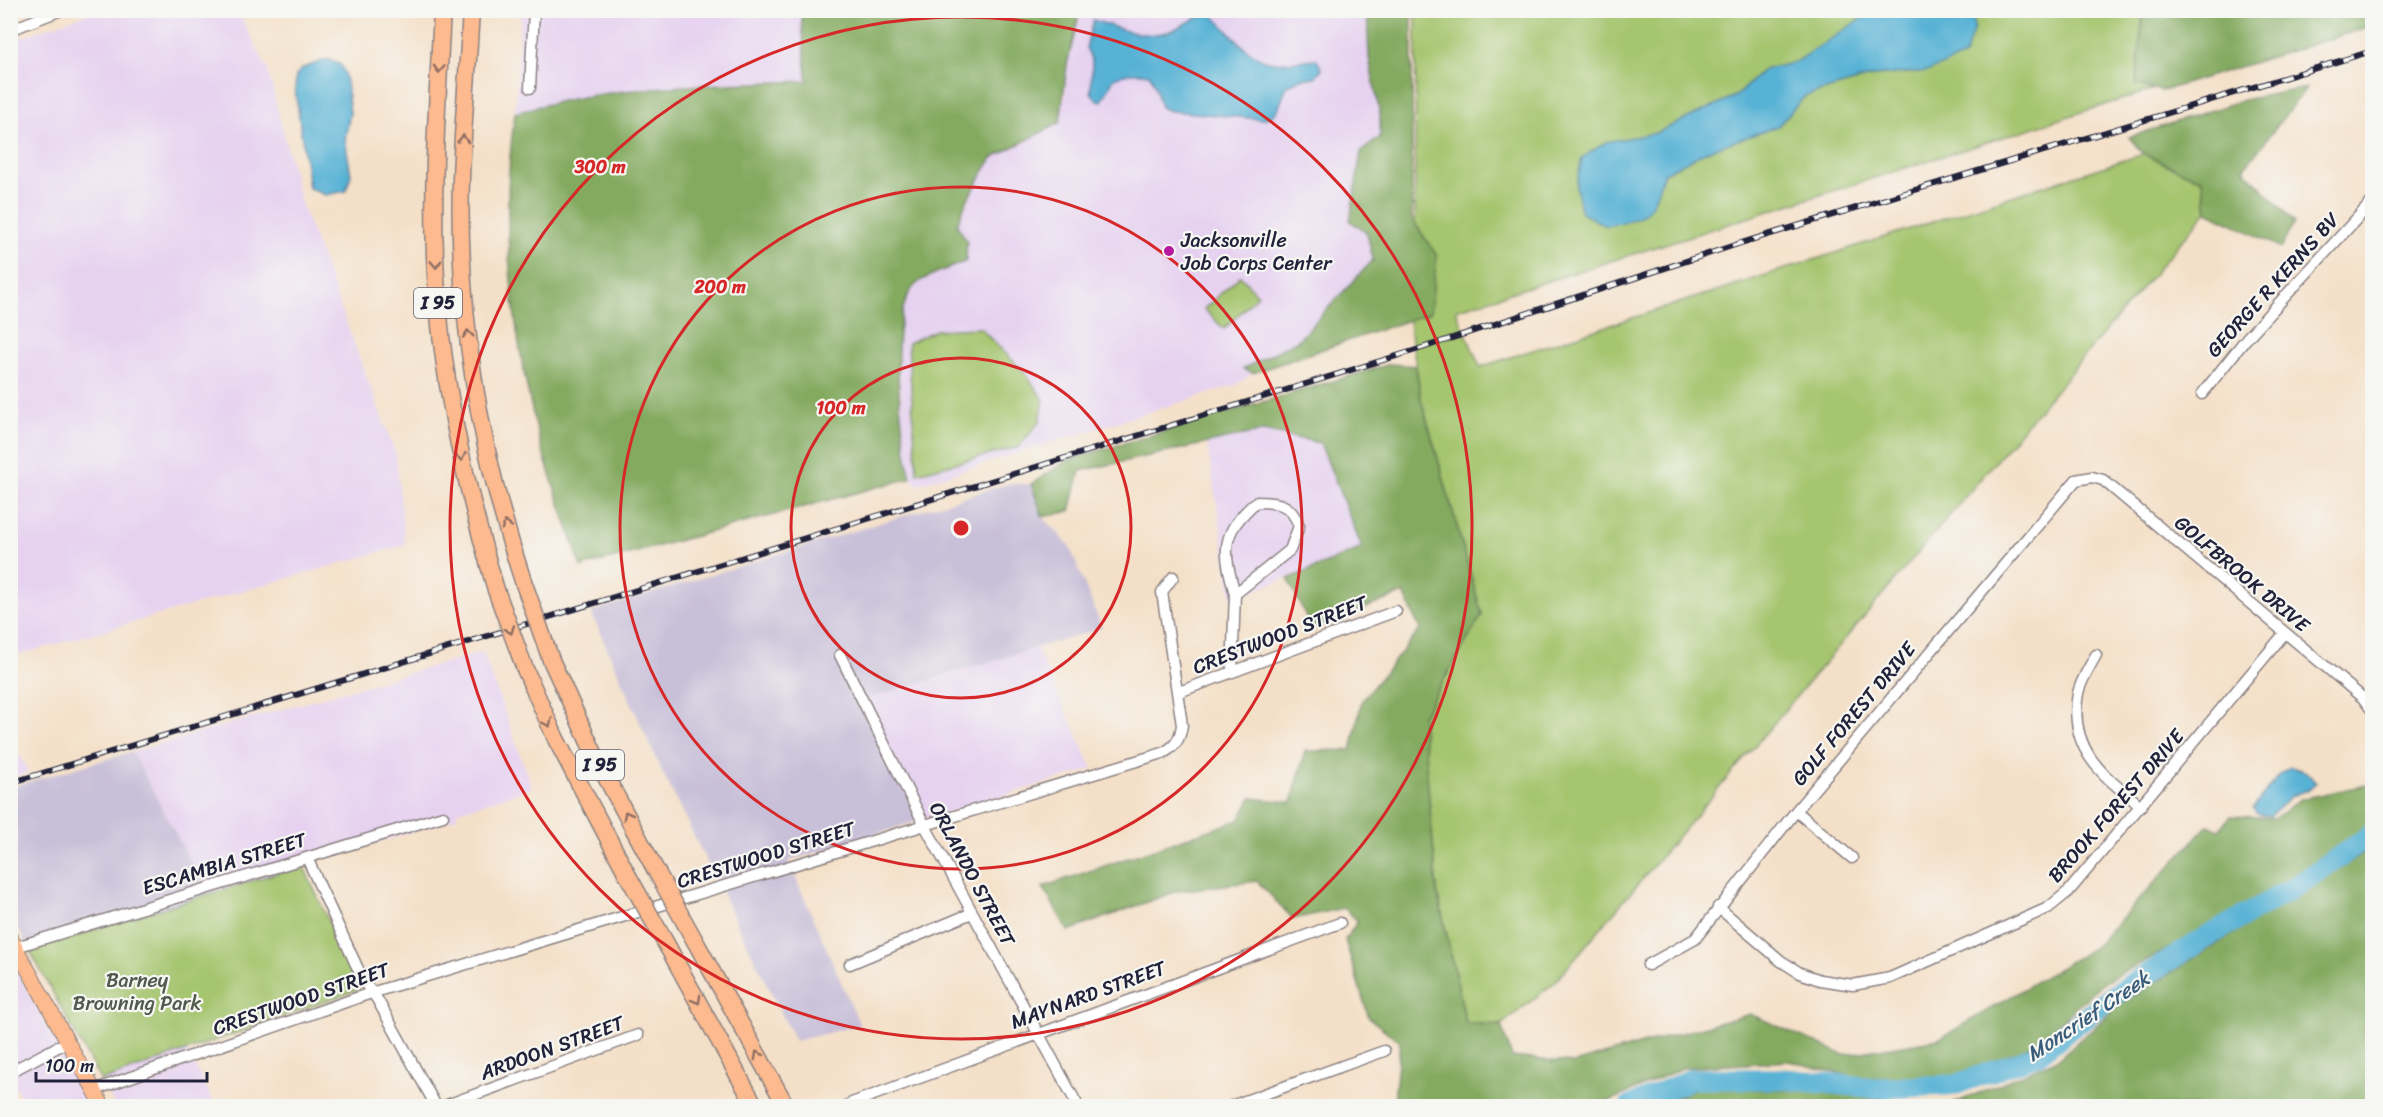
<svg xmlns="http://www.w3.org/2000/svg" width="2383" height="1117" font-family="Sriracha,sans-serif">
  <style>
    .built { fill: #e6d2f0 }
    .industrial { fill: #c8bfd8 }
    .green { fill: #a5c56e; stroke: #647454; stroke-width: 1.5 }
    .forest { fill: #84aa61; stroke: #53664e; stroke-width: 1.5 }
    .water { fill: #58b2d5; stroke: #3d6a88; stroke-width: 1.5 }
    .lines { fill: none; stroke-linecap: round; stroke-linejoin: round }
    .river { stroke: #58b2d5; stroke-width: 21 }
    .minor-casing { stroke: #8b8182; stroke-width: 13 }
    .major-casing { stroke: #8b8182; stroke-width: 16 }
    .highway-casing { stroke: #8b8182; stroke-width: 19 }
    .minor { stroke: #fff; stroke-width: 10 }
    .major { stroke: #fcba8e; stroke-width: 14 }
    .highway { stroke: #fcba8e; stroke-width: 16 }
    .rail-casing { stroke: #22223b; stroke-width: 6 }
    .rail { stroke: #f6f6f2; stroke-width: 4; stroke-dasharray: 11; stroke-linecap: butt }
    .highway-bridge-casing { stroke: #8b8182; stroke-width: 19; stroke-linecap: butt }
    .highway-bridge { stroke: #fcba8e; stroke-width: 16 }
    .oneway { stroke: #8f6e64 }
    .ring { fill: none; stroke: #d62828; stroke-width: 3 }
    .poi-dot { fill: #b5179e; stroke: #f6f6f2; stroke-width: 2 }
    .labels { text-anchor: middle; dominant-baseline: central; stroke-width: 4.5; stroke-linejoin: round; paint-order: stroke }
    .shield { fill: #f6f6f2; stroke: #626272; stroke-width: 1.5 }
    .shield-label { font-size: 18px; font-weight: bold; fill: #22223b }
    .poi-label { font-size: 20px; fill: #22223b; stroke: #f6f6f2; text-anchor: start }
    .street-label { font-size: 20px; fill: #22223b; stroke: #f6f6f2 }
    .park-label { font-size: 20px; fill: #505b4d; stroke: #f6f6f2 }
    .water-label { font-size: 21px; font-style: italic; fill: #385c79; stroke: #f6f6f2 }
    .centre { fill: #d62828; stroke: #f6f6f2; stroke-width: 3 }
    .ring-label { font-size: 18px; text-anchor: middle; font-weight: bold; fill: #d62828; stroke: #f6f6f2; stroke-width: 4.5; stroke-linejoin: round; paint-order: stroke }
  </style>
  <rect width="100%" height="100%" fill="#f6f6f2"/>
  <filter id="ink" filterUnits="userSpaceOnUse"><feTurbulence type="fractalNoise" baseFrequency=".0167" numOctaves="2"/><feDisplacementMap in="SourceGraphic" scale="12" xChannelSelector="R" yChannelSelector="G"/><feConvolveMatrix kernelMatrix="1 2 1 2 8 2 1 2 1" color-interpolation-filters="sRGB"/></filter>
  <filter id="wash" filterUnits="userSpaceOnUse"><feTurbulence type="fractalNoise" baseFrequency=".008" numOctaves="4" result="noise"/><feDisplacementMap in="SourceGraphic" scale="24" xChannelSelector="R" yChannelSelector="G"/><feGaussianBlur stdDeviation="1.35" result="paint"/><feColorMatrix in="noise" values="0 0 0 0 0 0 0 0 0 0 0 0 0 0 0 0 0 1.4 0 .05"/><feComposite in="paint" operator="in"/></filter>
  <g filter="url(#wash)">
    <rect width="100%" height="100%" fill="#f4e0c8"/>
    <path class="built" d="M 94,11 L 238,11 L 268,70 L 300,200 L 396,455 L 405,545 L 11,657 L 11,41 Z
      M 521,11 L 801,11 L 807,81 L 671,86 L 515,113 Z
      M 1073,11 L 1367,11 L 1369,58 L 1380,115 L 1380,137 L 1361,152 L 1350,221 L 1367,233 L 1373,260 L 1298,340 L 1244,369 L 1253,373 L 1236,385 L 916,485 L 911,478 L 906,458 L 901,404 L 898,343 L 903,302 L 919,282 L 966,261 L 967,241 L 957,225 L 978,181 L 992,158 L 1027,141 L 1065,98 L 1067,65 L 1078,19 Z
      M 1263,431 L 1319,443 L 1363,549 L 1232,599 L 1207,444 Z
      M 1036,648 L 1093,769 L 918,821 L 859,701 Z
      M 483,652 L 532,788 L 456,812 L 457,818 L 208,894 L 132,752 Z
      M 10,739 L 29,772 L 11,778 L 10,778 Z
      M 10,958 L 90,1105 L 88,1106 L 26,1106 L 11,1079 Z
      M 187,1051 L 216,1106 L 115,1106 L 101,1081 Z"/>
    <path class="industrial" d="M 1007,484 L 1031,484 L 1043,517 L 1069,545 L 1102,628 L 860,701 L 918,821 L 788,861 L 860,1025 L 795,1041 L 657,761 L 591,612 Z
      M 132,752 L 208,894 L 29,949 L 11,915 L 10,787 Z"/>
    <path class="green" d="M 1416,11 L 2154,11 L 2152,90 L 1456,310 L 1480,367 L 2143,154 L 2202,180 L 2207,211 L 1555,982 L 1501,1025 L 1466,1023 L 1437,891 L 1422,717 L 1482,615 L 1421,399 L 1405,295 L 1415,217 Z
      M 1240,276 L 1258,295 L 1224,329 L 1204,309 Z
      M 980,328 L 1025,373 L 1044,400 L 1040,421 L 1019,447 L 917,473 L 908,343 L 936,330 Z
      M 303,865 L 360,989 L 101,1081 L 29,949 Z"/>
    <path class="forest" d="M 1073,10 L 1078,19 L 1067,65 L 1060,123 L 992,158 L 966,202 L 957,225 L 967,241 L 966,261 C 951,268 932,273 919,282 C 883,307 902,438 911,478 L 581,567 C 568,525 552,484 540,442 C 512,336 499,221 515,113 C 610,84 709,85 807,81 L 801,11 Z
      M 1367,11 L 1412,11 L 1412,219 L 1437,256 L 1430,313 L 1253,373 L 1243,369 L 1298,340 L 1373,260 L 1367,233 L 1350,221 L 1361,152 L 1380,137 L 1380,115 L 1369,58 Z
      M 2143,11 L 2372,11 L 2372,26 L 2162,91 L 2136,85 Z
      M 2306,88 L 2244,169 L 2294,222 L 2281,248 L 2207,211 L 2202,180 L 2143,154 L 2129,137 L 2243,100 Z
      M 1390,364 L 1416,366 L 1421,399 L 1482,615 L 1422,717 L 1437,891 L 1466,1023 L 1501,1025 L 1512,1057 L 1574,1063 L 1750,1014 L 1844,1055 L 1939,1039 L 2095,947 L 2208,825 L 2220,829 L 2231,816 L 2275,818 L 2300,799 L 2372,784 L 2372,827 L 2295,882 L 2103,983 L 2034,1045 L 1951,1077 L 1859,1078 L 1789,1061 L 1682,1068 L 1599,1106 L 1390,1106 L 1394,1101 L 1400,1042 L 1369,1018 L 1345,940 L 1358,921 L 1344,908 L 1293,919 L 1257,881 L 1177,891 L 1068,931 L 1043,887 L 1239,820 L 1251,798 L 1292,802 L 1305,751 L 1351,750 L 1362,700 L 1420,630 L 1404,593 L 1312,629 L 1288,579 L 1362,548 L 1320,443 L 1263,431 L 1080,471 L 1070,511 L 1043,517 L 1031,484 L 1068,460 Z
      M 2372,848 L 2372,1106 L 1948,1106 L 2058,1059 L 2120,1004 Z
      M 1698,1087 L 1800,1090 L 1946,1106 L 1657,1106 Z"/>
    <path class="water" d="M 1874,10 L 1973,11 L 1974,29 L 1964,56 L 1929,71 L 1874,76 L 1805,96 L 1778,126 L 1709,150 L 1664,173 C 1649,215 1652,216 1606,226 L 1582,213 L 1576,187 L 1582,158 L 1606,142 L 1656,133 L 1737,95 L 1763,70 L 1796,62 Z
      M 1211,14 C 1230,30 1246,58 1273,62 C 1286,64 1303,60 1316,59 L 1322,69 L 1315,77 L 1300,79 L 1287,86 C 1280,101 1281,116 1262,119 L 1171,111 L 1162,108 C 1155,95 1158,85 1149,74 C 1135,72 1127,72 1114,78 L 1102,101 L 1097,101 L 1091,92 L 1092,61 L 1086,48 L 1093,20 C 1117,27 1141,40 1167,32 C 1183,27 1194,16 1211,14 Z
      M 328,59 L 341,65 L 345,75 L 350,113 L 345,139 L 351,175 L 346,191 L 325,195 L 309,188 L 295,89 L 296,75 L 303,68 Z
      M 2291,767 L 2306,772 L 2316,783 L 2310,789 L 2291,796 L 2270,816 L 2257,814 L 2253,808 L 2278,776 Z"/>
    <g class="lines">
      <path class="river" d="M 1630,1106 L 1691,1079 L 1783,1079 L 1875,1088 L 1954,1085 L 2037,1055 L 2114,995 L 2205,938 L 2295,887 L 2372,834"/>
    </g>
  </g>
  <g filter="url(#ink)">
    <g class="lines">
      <defs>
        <path id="minor" d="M 10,30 L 61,10
          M 530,88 L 534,10
          M 2202,394 L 2246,339 L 2372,202
          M 840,655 L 924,824 L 1078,1106
          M 2096,655 C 2090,666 2081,680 2078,693 C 2068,749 2102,775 2141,806
          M 1232,672 L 1235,594 L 1290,550 L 1299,526 C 1291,503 1278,502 1256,502 C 1220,534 1223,550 1235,594
          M 1179,692 L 1396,611
          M 1796,811 L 1852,858
          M 307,858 L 364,982 L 377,999 L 436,1106
          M 1718,907 L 1781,961 L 1800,973 L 1820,980 L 1853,985 L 1890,978 L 2048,908 L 2069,891 L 2284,634
          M 16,947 L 443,816
          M 850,964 L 972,913
          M 1648,965 L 1695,939 L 1796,811 L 2076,480 L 2092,477 L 2103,480 L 2363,698 L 2372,710
          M 10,1072 L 67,1042
          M 94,1090 L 371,993 L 1163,753 C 1176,746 1180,739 1182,725 L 1162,592 L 1173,577
          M 849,1104 L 1340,923
          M 444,1106 L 638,1035
          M 1231,1106 L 1384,1051"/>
        <path id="major" d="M 10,937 L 103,1106"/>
        <path id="highway" d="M 442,10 C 438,92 432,174 435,256 C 439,370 464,481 496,590
          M 471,10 C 468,66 463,122 461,178 C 457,315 480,452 523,581
          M 551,660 L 598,762 L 654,867
          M 525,669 L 556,739 L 628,876
          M 695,941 L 786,1106
          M 669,949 L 755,1106"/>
      </defs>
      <use href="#minor" class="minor-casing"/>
      <use href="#major" class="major-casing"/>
      <use href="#highway" class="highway-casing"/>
      <use href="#minor" class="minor"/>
      <use href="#major" class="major"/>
      <use href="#highway" class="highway"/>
      <defs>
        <path id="rail" d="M 10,783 L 1416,350 L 1741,243 L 2372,51"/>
      </defs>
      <use href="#rail" class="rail-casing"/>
      <use href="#rail" class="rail"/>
      <defs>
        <path id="highway-bridge" d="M 523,581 L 551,660
          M 496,590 L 525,669
          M 654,867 L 695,941
          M 628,876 L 669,949"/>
      </defs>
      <use href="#highway-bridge" class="highway-bridge-casing"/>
      <use href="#highway-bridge" class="highway-bridge"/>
    </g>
    <defs><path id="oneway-chevron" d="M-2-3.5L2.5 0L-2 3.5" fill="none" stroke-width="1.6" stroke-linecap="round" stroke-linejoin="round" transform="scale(1.5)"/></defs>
    <g class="oneway">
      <use href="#oneway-chevron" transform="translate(439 69) rotate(93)"/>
      <use href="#oneway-chevron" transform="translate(463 139) rotate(-87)"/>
      <use href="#oneway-chevron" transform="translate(436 264) rotate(87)"/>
      <use href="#oneway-chevron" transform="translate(468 334) rotate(-96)"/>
      <use href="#oneway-chevron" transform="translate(461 457) rotate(77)"/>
      <use href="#oneway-chevron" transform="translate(506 525) rotate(-106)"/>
      <use href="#oneway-chevron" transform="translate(510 630) rotate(70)"/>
      <use href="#oneway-chevron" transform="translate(548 723) rotate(65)"/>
      <use href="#oneway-chevron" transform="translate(627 815) rotate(-118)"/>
      <use href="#oneway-chevron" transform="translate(697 1000) rotate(61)"/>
      <use href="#oneway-chevron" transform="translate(758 1055) rotate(-119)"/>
    </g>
  </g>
  <g class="ring">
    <circle cx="961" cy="528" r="170"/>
    <circle cx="961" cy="528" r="341"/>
    <circle cx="961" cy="528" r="511"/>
  </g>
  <circle class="poi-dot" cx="1169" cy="251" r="6"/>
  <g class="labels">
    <g class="shield">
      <rect x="414" y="288" width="48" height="30" rx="4.5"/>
      <rect x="576" y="750" width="48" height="30" rx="4.5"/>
    </g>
    <g class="shield-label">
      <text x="438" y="303">I 95</text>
      <text x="600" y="765">I 95</text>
    </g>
    <g class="poi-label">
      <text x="1181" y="240">Jacksonville<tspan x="1181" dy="23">Job Corps Center</tspan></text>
    </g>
    <g class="street-label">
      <text transform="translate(2273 285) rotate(-48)">GEORGE R KERNS BV</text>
      <text transform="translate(2242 574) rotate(40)">GOLFBROOK DRIVE</text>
      <text transform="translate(1280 635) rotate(-21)">CRESTWOOD STREET</text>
      <text transform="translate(1854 714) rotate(-50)">GOLF FOREST DRIVE</text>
      <text transform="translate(2116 806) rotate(-49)">BROOK FOREST DRIVE</text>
      <text transform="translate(766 855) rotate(-17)">CRESTWOOD STREET</text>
      <text transform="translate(224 864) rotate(-17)">ESCAMBIA STREET</text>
      <text transform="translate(972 874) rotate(62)">ORLANDO STREET</text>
      <text transform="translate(1088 995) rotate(-20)">MAYNARD STREET</text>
      <text transform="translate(301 999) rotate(-19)">CRESTWOOD STREET</text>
      <text transform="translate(552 1048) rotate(-20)">ARDOON STREET</text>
    </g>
    <g class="park-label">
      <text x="137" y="980">Barney<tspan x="137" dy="23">Browning Park</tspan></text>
    </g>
    <g class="water-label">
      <text transform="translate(2088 1016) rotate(-34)">Moncrief Creek</text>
    </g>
  </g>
  <circle cx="961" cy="528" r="9" class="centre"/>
  <g class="ring-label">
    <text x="600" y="173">300 m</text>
    <text x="720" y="293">200 m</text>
    <text x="841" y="414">100 m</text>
  </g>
  <rect width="2383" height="1117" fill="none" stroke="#f6f6f2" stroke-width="36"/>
  <path d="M36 1072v9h171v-9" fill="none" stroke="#22223b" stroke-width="3"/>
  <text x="45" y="1072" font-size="18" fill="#22223b" stroke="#f6f6f2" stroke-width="4.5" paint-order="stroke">100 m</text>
</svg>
